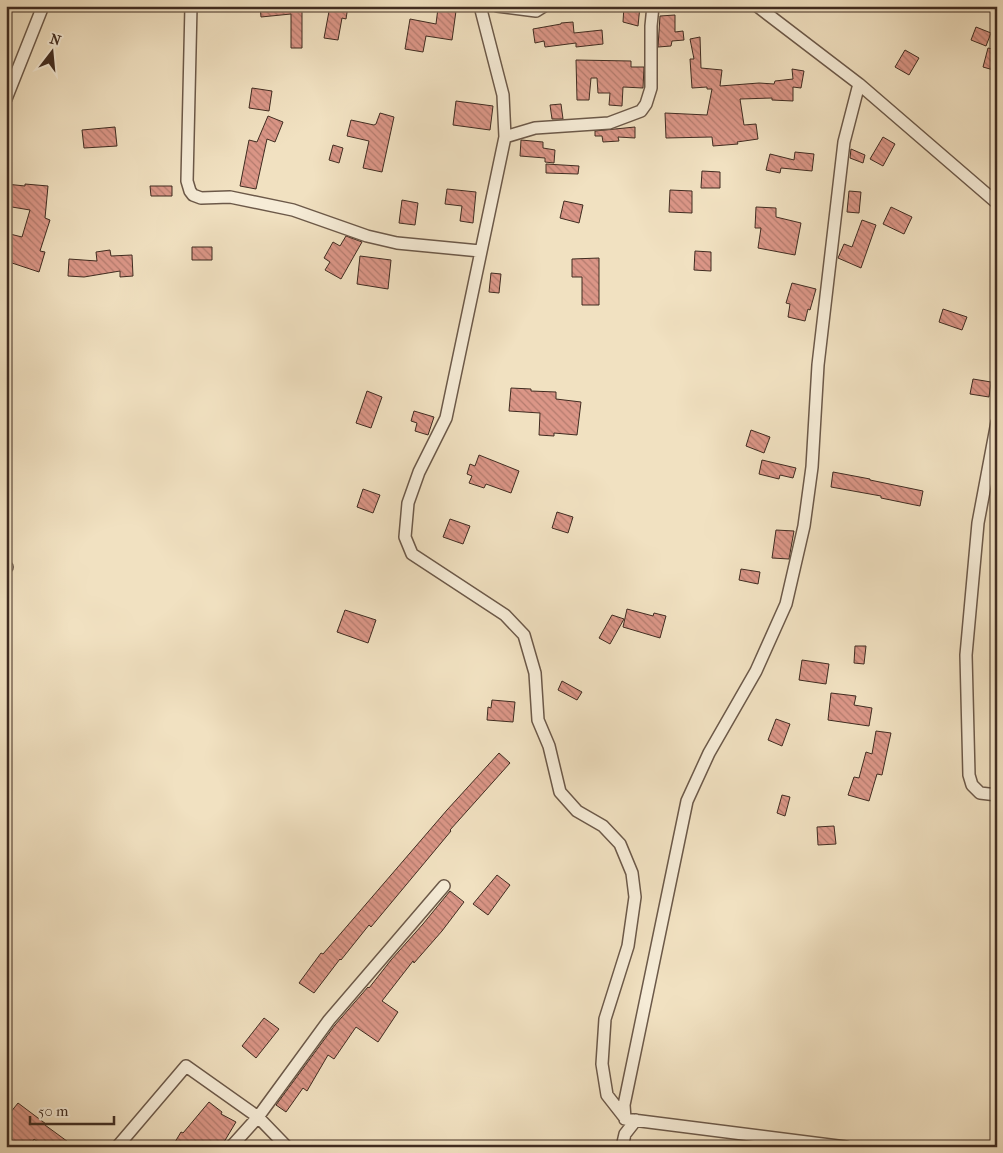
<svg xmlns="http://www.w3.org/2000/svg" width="1003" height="1153" font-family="'IM FELL French Canon',serif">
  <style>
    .building { fill: url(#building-back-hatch); stroke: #402c21 }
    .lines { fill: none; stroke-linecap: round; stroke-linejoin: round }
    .minor-casing { stroke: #6c5949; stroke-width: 14 }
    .minor { stroke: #f6ecd7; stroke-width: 11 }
  </style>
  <defs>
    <pattern id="building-back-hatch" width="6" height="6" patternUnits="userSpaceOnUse" patternTransform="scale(1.25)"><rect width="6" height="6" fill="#db9687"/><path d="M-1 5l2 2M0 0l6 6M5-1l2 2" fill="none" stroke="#b37b6e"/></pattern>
  </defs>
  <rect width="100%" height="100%" fill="#f1e1c1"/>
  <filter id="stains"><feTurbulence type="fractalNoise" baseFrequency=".004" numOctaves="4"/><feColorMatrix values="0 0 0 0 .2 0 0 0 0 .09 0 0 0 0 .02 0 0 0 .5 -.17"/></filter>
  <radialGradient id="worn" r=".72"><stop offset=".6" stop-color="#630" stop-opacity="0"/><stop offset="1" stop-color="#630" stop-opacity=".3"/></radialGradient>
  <path class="building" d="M 260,6 L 302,6 L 302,48 L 291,48 L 291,14 L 261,17 Z
    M 330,6 L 348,6 L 346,19 L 342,18 L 338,40 L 324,38 Z
    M 624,6 L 640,6 L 638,26 L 623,22 Z
    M 438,8 L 456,11 L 452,40 L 426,36 L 423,52 L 405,49 L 410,19 L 436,24 Z
    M 675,15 L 675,32 L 683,31 L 684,40 L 672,41 L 671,46 L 658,47 L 660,16 Z
    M 573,22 L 574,33 L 602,30 L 603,44 L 576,47 L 576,43 L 545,47 L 544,41 L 535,43 L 533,29 L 561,24 L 561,23 Z
    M 976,27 L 991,33 L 986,46 L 971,40 Z
    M 700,37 L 701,68 L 722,70 L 720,86 L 759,83 L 774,84 L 775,81 L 793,79 L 792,69 L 804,71 L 801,88 L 793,87 L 793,101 L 772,100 L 772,98 L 740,99 L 744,125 L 756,124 L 758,139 L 737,142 L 738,144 L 713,146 L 712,137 L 666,138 L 665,113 L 707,115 L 712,89 L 707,89 L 707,87 L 692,88 L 690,59 L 694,59 L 690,39 Z
    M 988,48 L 997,50 L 997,71 L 983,67 Z
    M 905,50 L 919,58 L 909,75 L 895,67 Z
    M 576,60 L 631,61 L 631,67 L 644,67 L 643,88 L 623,87 L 622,106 L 609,105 L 610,93 L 598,93 L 597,78 L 591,78 L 589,100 L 577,100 Z
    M 252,88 L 272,91 L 269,111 L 249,108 Z
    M 456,101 L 493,106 L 490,130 L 453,125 Z
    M 561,104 L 563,119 L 552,119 L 550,105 Z
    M 380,113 L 394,117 L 382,172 L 363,168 L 369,141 L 347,136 L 351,120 L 374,125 L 376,124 Z
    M 268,116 L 283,122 L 275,142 L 267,139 L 256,189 L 240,186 L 249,140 L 257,142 Z
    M 115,127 L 117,146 L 84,148 L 82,130 Z
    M 635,127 L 635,138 L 618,137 L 619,141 L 603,142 L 602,136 L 595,136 L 595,131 Z
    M 883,137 L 895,144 L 883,166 L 870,159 Z
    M 521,140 L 543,142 L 543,148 L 555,150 L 554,163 L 545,162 L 545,158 L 520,156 Z
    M 333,145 L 343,148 L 339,163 L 329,160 Z
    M 851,149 L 865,155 L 863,163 L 850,158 Z
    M 795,152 L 814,154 L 812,171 L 781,168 L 780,173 L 766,170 L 770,154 L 794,160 Z
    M 546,164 L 579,166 L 578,174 L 546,173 Z
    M 702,171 L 720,172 L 720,188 L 701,188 Z
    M 6,184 L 25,186 L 25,184 L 48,186 L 45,218 L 50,220 L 40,251 L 45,252 L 39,272 L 6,261 L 6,233 L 22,237 L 30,210 L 6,206 Z
    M 150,186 L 172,186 L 172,196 L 151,196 Z
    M 447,189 L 476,192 L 473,223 L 460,221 L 462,206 L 445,204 Z
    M 670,190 L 692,191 L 692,213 L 669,212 Z
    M 849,191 L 861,192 L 859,213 L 847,212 Z
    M 402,200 L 418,203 L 415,225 L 399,223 Z
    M 564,201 L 583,205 L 579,223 L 560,218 Z
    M 756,207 L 776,208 L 776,217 L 801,223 L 795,255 L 758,248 L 761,228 L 755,228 Z
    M 891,207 L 912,217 L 904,234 L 883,224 Z
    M 862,220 L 876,225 L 861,268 L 838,258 L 844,244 L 852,247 Z
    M 346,236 L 362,242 L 341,279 L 325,270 L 330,262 L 324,258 L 333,242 L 340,246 Z
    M 192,247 L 212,247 L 212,260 L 192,260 Z
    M 110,250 L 111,256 L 132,255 L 133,276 L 120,277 L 120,271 L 84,277 L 68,276 L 69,259 L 97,261 L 96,252 Z
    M 695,251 L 711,252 L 711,271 L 694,270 Z
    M 360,256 L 391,260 L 388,289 L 357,284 Z
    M 599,258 L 599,305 L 582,305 L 582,277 L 572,277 L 572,259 Z
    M 491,273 L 501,274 L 499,293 L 489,292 Z
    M 792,283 L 816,289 L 810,310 L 808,309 L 805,321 L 788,317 L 790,304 L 786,303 Z
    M 943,309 L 967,317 L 962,330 L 939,322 Z
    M 973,379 L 991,382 L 989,397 L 970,394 Z
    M 511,388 L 531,389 L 531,391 L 556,392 L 556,399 L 581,402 L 577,435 L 554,433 L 554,436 L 539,435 L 540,413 L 509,411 Z
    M 367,391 L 382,397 L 371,428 L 356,423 Z
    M 414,411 L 434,417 L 428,435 L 415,431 L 417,423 L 411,421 Z
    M 751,430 L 770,437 L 764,453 L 746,446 Z
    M 479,455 L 519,471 L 511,493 L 486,484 L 484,488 L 469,483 L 472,476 L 467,474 L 470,464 L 475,466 Z
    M 762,460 L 796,468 L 793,478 L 780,475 L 779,479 L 759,474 Z
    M 833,472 L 870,479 L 870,480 L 923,491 L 920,506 L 881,498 L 881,496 L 831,487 Z
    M 363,489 L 380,495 L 373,513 L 357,507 Z
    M 557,512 L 573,517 L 568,533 L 552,528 Z
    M 450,519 L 470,526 L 463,544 L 443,537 Z
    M 776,530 L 794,531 L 789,559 L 772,558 Z
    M 741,569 L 760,572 L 758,584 L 739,580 Z
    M 627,609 L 653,616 L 654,613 L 666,616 L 660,638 L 623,627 Z
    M 345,610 L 376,620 L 368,643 L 337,632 Z
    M 612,615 L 624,619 L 610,644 L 599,638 Z
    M 855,646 L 866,646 L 864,664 L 854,663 Z
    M 802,660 L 829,664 L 826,684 L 799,680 Z
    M 562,681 L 582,692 L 577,700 L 558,690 Z
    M 831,693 L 856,696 L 854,705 L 872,708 L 869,726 L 828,720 Z
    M 492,700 L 515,702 L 513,722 L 487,720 L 488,707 L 491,708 Z
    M 776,719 L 790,724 L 782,746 L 768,740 Z
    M 876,731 L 891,733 L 882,775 L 877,774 L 869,801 L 848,795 L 854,777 L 859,778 L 866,752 L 872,754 Z
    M 499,753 L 510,763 L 450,830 L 451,831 L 371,927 L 369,925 L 341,960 L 340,959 L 314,993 L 299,983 L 321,953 L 323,954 L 447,810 Z
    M 782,795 L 790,797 L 785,816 L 777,813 Z
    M 834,826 L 836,844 L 818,845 L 817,827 Z
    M 497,875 L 510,885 L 488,915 L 473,904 Z
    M 450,891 L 464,902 L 442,931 L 414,963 L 413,961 L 382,1001 L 398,1012 L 378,1042 L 356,1027 L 334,1059 L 328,1055 L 307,1091 L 303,1088 L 286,1112 L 276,1105 L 335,1025 L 368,987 L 369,988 L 391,960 L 423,924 Z
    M 264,1018 L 279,1029 L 256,1058 L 242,1046 Z
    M 209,1102 L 222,1112 L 221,1114 L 236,1122 L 221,1147 L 172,1147 L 181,1132 L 183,1133 Z
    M 18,1103 L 46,1124 L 45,1125 L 75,1147 L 44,1147 L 34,1139 L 29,1147 L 6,1147 L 6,1118 Z"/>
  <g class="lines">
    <defs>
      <path id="minor" d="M 191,6 L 187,181 L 190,191 L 193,195 L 201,198 L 230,197 L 293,210 L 367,236 L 397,243 L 480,251
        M 480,6 L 503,95 L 505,137 L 446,418 L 419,472 L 408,503 L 405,537 L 412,554 L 505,615 L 524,635 L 535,673 L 538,720 L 549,746 L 560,792 L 577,811 L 603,826 L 620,844 L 632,873 L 635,897 L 628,946 L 605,1019 L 602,1064 L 607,1095 L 625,1118
        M 497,6 L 536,11 L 544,6
        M 757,6 L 859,84 L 997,203
        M 6,99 L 43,6
        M 505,137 L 535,128 L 609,123 L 641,111 L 646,104 L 651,88 L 651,26 L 653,6
        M 997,422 L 978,523 L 966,655 L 969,775 L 972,785 L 980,793 L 997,795
        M 6,567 L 7,567
        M 117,1147 L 186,1066 L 258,1117 L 287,1147
        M 231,1147 L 258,1117 L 329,1020 L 444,886
        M 622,1147 L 625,1134 L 636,1120
        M 846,1147 L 625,1119 L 624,1105 L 687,801 L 709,753 L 756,671 L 786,604 L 804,526 L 812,467 L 818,365 L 844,142 L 859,84"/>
    </defs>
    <use href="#minor" class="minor-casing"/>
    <use href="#minor" class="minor"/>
  </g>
  <rect width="1003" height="1153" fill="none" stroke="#f1e1c1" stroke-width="25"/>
  <rect x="8" y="8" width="988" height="1138" fill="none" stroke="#402c21" stroke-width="2.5"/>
  <rect x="12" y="12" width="978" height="1128" fill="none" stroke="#402c21"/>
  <g transform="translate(52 52) rotate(16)" stroke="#f6ecd7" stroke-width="4" paint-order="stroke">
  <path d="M0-4L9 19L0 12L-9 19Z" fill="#402c21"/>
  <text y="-8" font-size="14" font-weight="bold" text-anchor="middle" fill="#402c21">N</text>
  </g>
  <path d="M30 1116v8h84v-8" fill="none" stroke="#402c21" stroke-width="2.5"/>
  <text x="38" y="1116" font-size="15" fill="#402c21" stroke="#f6ecd7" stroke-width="4" paint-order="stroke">50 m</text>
  <rect width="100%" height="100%" filter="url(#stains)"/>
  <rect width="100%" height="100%" fill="url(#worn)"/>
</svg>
